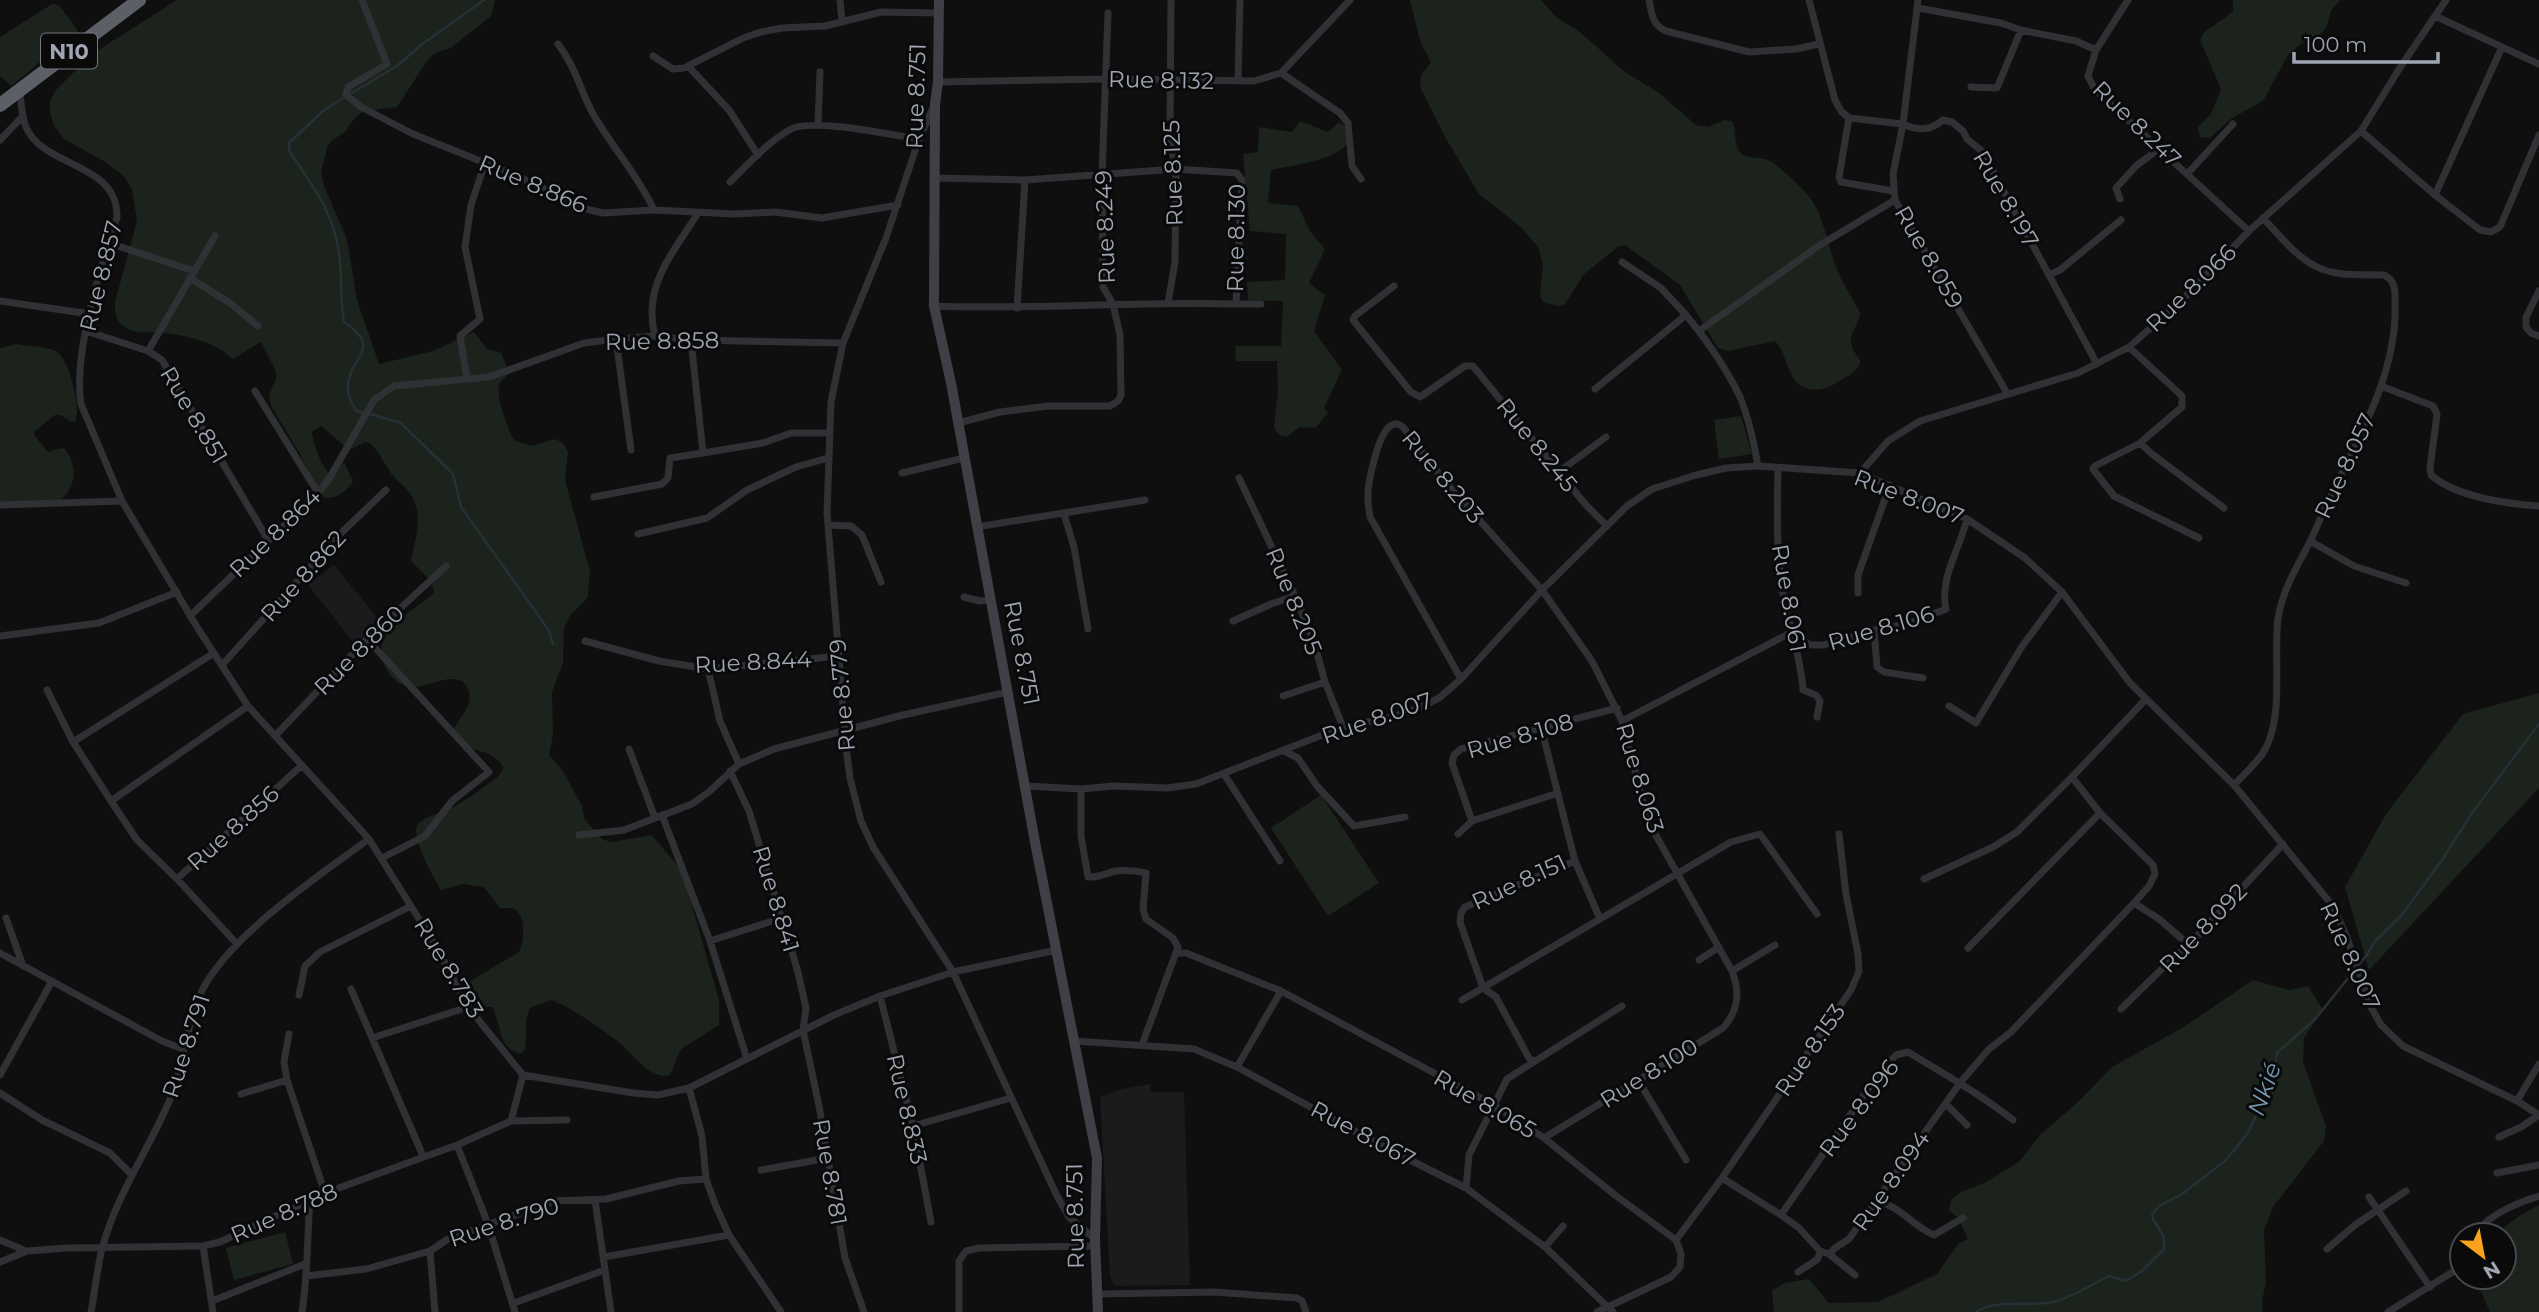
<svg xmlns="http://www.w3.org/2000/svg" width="2539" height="1312" font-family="Montserrat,sans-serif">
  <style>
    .built { fill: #1b1b1d }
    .green { fill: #1b231c }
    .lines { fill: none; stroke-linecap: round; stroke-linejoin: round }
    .stream { stroke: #273036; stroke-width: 2.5 }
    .street { stroke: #303135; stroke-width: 7 }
    .secondary { stroke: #3e4045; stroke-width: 10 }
    .highway { stroke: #5b5f66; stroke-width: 14 }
    .labels { text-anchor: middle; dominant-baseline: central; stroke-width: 6; stroke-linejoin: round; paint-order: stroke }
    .shield { fill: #0a0a0b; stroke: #727780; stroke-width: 2 }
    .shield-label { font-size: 21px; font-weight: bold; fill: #9fa6b2 }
    .street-label { font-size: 23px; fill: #9fa6b2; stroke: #0a0a0b }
    .water-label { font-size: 24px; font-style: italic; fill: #7397b0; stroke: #0a0a0b }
  </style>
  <rect width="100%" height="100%" fill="#0f0f10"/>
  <path class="built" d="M 334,565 L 380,621 L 353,648 L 352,646 L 354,643 L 308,585 Z
    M 1151,1084 L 1150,1092 L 1184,1092 L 1190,1285 L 1114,1286 L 1110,1276 L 1100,1097 L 1122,1089 Z"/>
  <path class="green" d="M 177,0 L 495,0 L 491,16 L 452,47 L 434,54 L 427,61 L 397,107 L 364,111 L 354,119 L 346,131 L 331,141 L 327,148 L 321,172 L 324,186 L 347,239 L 357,300 L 379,364 L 433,351 L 474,332 L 487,349 L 501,353 L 509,373 C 506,378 500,380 499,386 C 496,397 508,430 514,440 L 531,446 L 555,439 L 563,443 L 568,452 L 565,480 L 590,571 L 588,597 L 570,616 L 564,628 L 563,663 L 552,692 L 553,735 L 549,755 L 563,771 L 582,806 L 585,820 L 602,839 L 611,842 L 652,835 L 679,867 L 685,881 L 719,1000 L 719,1025 L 681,1049 L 670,1075 C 650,1080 634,1055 621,1044 C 606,1032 568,1005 551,1000 L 531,1007 C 522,1022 529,1035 524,1051 L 520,1054 C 497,1047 502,1025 492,1007 L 476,1007 L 468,996 L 468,986 L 472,980 L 519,952 C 524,942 526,919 517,911 C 513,906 506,909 500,908 L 484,887 L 463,884 L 441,890 C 435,879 409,837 418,824 C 425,816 444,812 453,807 C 464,801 475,794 485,786 C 493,780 501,777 503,767 C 490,745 467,755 453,738 C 451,720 476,710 468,689 C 459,666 425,690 409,687 C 385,681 373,649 388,631 C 400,615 420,606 434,593 L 431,581 L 411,561 C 415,539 425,512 409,492 C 405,486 398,482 393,476 C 385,466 380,453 371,444 L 365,442 L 349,450 L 321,426 L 312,432 C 313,442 321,466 329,473 L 342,463 L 345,464 L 353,481 C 347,492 332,502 321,496 L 300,454 L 271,406 L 269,393 L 276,380 L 276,371 L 261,342 L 233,359 C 214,342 192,337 167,333 C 152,331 131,336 120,323 C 115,317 115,310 115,302 L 137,221 L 132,189 L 124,176 L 102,160 L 64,139 L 54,126 L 50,112 L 50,101 L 56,90 L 92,54 Z
    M 1410,0 L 1541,0 L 1557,18 L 1580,32 L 1625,72 L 1658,92 L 1696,125 L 1708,127 L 1724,120 L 1732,121 C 1737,130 1733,143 1740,152 C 1747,160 1761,156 1770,161 C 1777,164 1801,187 1807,194 C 1824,214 1826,240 1835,264 C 1841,281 1852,297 1860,313 C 1860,325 1847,333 1852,346 C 1853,352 1858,356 1861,362 C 1857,372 1845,378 1836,383 C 1828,388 1819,391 1809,389 C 1785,383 1790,356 1775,341 L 1728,351 L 1718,348 L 1680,285 L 1625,245 L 1619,246 L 1584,274 L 1565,304 L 1558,306 L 1543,302 L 1540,295 L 1543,265 L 1538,247 L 1522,228 L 1479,194 L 1445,137 L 1420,87 L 1421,75 L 1431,62 L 1421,44 Z
    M 2233,0 L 2340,0 L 2331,11 L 2326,28 L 2319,36 L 2302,43 L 2288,55 L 2263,101 L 2232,118 L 2210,138 L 2200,137 L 2198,127 L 2211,114 L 2221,89 L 2200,40 L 2204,32 L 2233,12 Z
    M 52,4 L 59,5 L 78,31 L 11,86 L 0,76 L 0,37 Z
    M 1300,121 L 1328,132 L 1339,122 L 1347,127 L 1348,143 C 1332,162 1295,164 1271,170 L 1268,203 L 1298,206 L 1310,231 L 1325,249 L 1309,283 L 1325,295 L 1314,331 L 1342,370 L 1324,408 L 1328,413 L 1315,428 L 1300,427 L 1286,437 L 1279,435 L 1274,427 L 1278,392 L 1277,361 L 1236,361 L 1235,346 L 1281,346 L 1283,301 L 1248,300 L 1247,282 L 1285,280 L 1286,234 L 1250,231 L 1243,154 L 1258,152 L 1259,127 L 1292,132 Z
    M 17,344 C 28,346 44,346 55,351 C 69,356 82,410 75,421 L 72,422 L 60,415 L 55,415 L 34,432 L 34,435 L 48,452 L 61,448 L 65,449 C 79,469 76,487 58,503 L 30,505 L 0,501 L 0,348 Z
    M 1741,416 L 1752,454 L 1719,459 L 1714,420 Z
    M 2539,693 L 2539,788 L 2369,970 L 2345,887 L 2386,814 L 2463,714 Z
    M 1321,795 L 1379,883 L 1328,916 L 1271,828 Z
    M 2253,980 L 2289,990 L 2308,986 L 2323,1010 L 2304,1038 L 2303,1062 L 2326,1126 L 2324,1141 L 2273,1207 L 2264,1230 L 2266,1283 L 2262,1301 L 2263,1312 L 1774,1312 L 1772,1291 L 1784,1283 L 1809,1279 L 1829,1303 L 1878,1302 L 1937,1274 L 1958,1244 L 1968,1239 L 1958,1218 L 1949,1210 L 1951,1200 L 1961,1192 L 1984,1183 L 2019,1162 L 2041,1134 L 2077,1103 L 2112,1067 L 2182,1028 Z
    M 2539,1205 L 2539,1312 L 2490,1312 L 2475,1277 L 2504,1277 L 2504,1235 L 2495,1235 L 2519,1216 Z
    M 285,1232 L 293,1264 L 234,1280 L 226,1248 Z"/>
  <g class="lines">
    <path class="stream" d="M 363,413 L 356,411 C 353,405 348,397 348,390 C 346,357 386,350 344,322 C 340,302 342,283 340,263 C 337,217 314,187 289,151 L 289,143 L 324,110 L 398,65 L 421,45 L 484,0
      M 370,414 L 401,423 L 453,474 L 461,507 L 538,615 L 549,631 L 553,644
      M 1976,1312 C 1998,1298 2028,1307 2053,1302 C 2073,1297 2091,1285 2109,1276 L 2126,1281 L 2142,1271 L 2164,1249 L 2164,1237 L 2153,1219 L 2152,1215 L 2159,1206 L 2182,1194 L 2225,1161 L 2248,1133 L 2273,1077 L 2277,1053 L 2316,1018 L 2366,956 L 2375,941 L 2401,916 L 2442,860 L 2472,813 L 2539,724"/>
    <path class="street" d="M 362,0 L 387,64 L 348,87 L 346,95 L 361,107 L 413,134 L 513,174 L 586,209 L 603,213 L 654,210 L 735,214 L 775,212 L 822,218 L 898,205
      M 840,0 L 842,22
      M 1649,0 C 1652,14 1652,25 1666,31 L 1749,52 L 1796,49 L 1819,44
      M 1809,0 L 1835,100 L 1841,111 L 1849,118 L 1903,124 L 1893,174 L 1895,200 L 2007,393
      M 1918,0 L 1903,124 C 1918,131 1930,131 1943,120 L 1952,122 L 1963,131 L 1967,139 L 1982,151 L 2097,364
      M 1918,8 L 2001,23 L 2021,30 L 2076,41 L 2096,50 L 2088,76 L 2095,90 L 2249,231
      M 2435,16 L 2539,64
      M 558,44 C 575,66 580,89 592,112 C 611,146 638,175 654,210
      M 2096,50 L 2128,0
      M 653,56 L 673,69 L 684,68 L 743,38 L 761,32 L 782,28 L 825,26 L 881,12 L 939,13
      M 689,67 L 729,110 L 758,155
      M 1281,73 L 1340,113 L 1348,123 L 1352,166 L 1361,179
      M 1238,81 L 1240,0
      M 938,82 L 1105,79 L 1254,81 L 1281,73 L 1350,0
      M 1971,87 L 1997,88 L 2021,30
      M 20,89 C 21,102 21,115 26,127 C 43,168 118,162 117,217 C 101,267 73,352 81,404 L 122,501
      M 933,108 L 919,139 L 886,238 L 843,343 L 831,402 L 827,513 L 847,755 L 850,778 L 861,821 L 873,847 L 953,972 L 1057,1196 L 1069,1217 L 1095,1239
      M 1849,118 L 1839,177 L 1841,182 L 1893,191
      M 818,125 L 820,72
      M 2361,131 L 2435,195 L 2502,47
      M 0,140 L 23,116
      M 2188,173 L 2233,124
      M 730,182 C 748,164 769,141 791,129 C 812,118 892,135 919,139
      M 2435,195 L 2480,230 L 2491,232 L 2500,227 L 2539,135
      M 2120,199 L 2116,188 L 2136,166 L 2160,148
      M 109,243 L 194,271
      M 1622,262 L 1661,288 L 1686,315
      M 2049,275 L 2060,270 L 2121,220
      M 190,278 L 230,303 L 258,326
      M 1394,286 L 1355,316 L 1353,320 L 1411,392 L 1420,397 L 1465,366 L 1473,366 L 1585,504 L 1607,526
      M 2539,291 L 2526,317 L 2526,327 L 2531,333 L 2539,336
      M 0,301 L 90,314
      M 1168,303 L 1175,262 L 1176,169 L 1172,151 L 1170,125 L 1171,0
      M 1236,304 L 1261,304
      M 934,306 C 1035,310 1135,301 1236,304 L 1242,180 L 1237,173 L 1176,169 L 1025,180 L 935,178
      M 1017,308 L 1025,180
      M 86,331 L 148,351 L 162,360 L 268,540
      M 1699,331 L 1820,245 L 1895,200
      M 655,336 C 642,286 673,253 698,213
      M 616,339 L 631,450
      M 691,340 L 703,453 L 763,443 L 791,433 L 829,433
      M 2129,347 L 2182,396 L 2182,407 L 2140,443 L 2095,466 L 2093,469 L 2114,496 L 2199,538
      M 148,351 L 215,236
      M 467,379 L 460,336 L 480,319 L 465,247 L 471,205 L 485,163
      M 2381,386 L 2433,406 L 2437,414 L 2430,468 L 2431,475 C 2456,497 2507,504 2539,506
      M 1595,389 L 1686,315 C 1705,338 1727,370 1740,397 C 1749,419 1754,443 1758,466
      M 255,391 L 318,493
      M 958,423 L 1000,412 L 1049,406 L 1110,406 L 1118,401 L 1121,395 L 1120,335 L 1113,304 L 1103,287 L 1102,175 L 1108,13
      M 2140,443 L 2152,454 L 2224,508
      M 1778,469 C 1777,511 1776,552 1783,594 C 1789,626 1801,657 1803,690 L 1816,695 L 1820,701 L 1817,717
      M 1560,471 L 1606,437
      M 902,473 L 964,458
      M 1860,473 L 1888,441 L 1920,421 L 2078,373 L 2129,347 L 2181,301 L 2249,231 L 2361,131 L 2401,66 L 2446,0
      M 1239,478 L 1295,596 L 1314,642 L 1325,682 L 1343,727
      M 594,497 L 662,484 L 668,478 L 670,458 L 703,453
      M 0,505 L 122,501 L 197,627 L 248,706 L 369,839 L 436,946 L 468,1007 L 523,1075 L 633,1093 L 658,1095 L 689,1088 L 834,1015 L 880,996 L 953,972 L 1057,950
      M 1064,514 L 1074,547 L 1088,629
      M 828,525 L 851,526 L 862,535 L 881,582
      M 976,527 L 1145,500
      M 638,534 L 707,518 L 747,490 L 796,467 L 828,458
      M 2310,541 L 2354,566 L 2406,583
      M 1858,593 L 1858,575 L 1890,485
      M 964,597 L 980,601 L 991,600
      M 190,616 L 318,493 L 329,479 L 374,400 L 394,386 L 489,377 L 584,343 L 616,339 L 655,336 L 691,340 L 843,343
      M 1233,621 L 1271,604 L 1295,596
      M 1874,630 L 1877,667 L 1884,672 L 1923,678
      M 0,636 L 99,623 L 177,592
      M 367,639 L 489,772 L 452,801 L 425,836 L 382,858
      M 585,641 L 659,661 L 708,669 L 839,656
      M 222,665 L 340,534 L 386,490
      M 708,669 L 720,721 L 739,764
      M 1461,679 L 1370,517 C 1369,511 1368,505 1368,500 C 1367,485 1378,431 1392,425 C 1397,423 1398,424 1403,427 L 1447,484 L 1542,590 L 1592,661 L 1622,721 L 1644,806 L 1654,832 L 1732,971 L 1775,945
      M 47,690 L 73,742 L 111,801
      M 1283,696 L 1325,682
      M 2146,699 L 2072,777 L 2100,813 L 2153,865 L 2155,874 L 2149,886 L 2134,903 L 2159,919 L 2189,945
      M 248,706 L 111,801 L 137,840 L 177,879 L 302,765
      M 1949,706 L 1976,723 L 2021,648 L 2062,592
      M 1622,721 L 1792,632 L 1810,645 L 1823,645 L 1874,630 L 1908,624 L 1946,609 C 1939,579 1960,548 1967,519
      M 275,736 L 367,639 L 446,566
      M 73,742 L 214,653
      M 629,749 L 655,818
      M 1284,751 L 1298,758 L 1317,786 L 1354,826 L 1405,817
      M 730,771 L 749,811 L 798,972 L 806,1008 L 803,1030 L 819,1106 L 845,1258 L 864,1312
      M 1224,774 L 1280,861
      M 2234,785 C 2243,775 2255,765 2263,753 C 2285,719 2273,658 2278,618 C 2283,588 2298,565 2311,540 C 2317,527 2322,514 2328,501 C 2358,439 2398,373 2395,302 C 2395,290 2396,281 2384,275 C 2363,274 2336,277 2317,267 C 2296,257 2279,235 2263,218
      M 1026,786 L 1081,789 L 1114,786 L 1167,788 L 1196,784 L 1343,727 L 1392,717 L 1419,708 L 1439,698 L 1461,679 L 1542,590 L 1627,506 L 1652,489 L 1696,475 L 1726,468 L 1758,466 L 1860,473 L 1967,519 L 2025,558 L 2062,592 L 2130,683 L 2234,785 L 2332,905 L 2346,935 L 2371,1007 L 2381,1025 L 2403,1046 L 2517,1101 L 2539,1115
      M 1081,789 L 1081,836 L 1088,877 C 1099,878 1106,873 1116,871 C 1126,870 1137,871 1146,873 L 1143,909 L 1146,919 L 1173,938 L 1178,947 L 1142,1045
      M 1558,793 L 1472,821 L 1452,763 L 1454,755 L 1461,749 L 1617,708
      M 662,815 L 710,941 L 747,1059
      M 1458,834 L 1472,821
      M 579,835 L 624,830 L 692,804 L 710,791 L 739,764 L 774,749 L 903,715 L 1008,692
      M 177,879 L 237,944
      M 1924,879 L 1993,847 L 2017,832 L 2072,777
      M 6,918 L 23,966
      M 1600,919 L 1731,842 L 1760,834 L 1817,914
      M 710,941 L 782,918
      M 1968,948 L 2100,813
      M 0,953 L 162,1041 L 183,1049
      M 1177,953 L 1186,953 L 1281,991 L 1492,1104 L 1544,1138 L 1615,1195 L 1676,1240 L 1681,1254 L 1680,1267 L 1671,1277 L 1597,1312
      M 1699,960 L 1719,947
      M 351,989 L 423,1156
      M 299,995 L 305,966 L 320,952 L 411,906
      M 880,996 L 913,1126 L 931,1222
      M 1462,1000 L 1600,919 L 1575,861
      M 2121,1009 L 2177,954 L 2189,945 L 2283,844
      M 289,1034 L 284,1062 L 287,1080 L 325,1193
      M 372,1038 L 468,1007
      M 1074,1041 L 1194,1049 L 1237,1067 L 1386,1148 L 1466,1188 L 1545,1247 L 1613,1312
      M 1533,1061 L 1529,1058 L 1496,997 L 1483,988 L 1460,922 L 1461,913 L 1465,907 L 1575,861 L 1541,727
      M 1237,1067 L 1281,991
      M 0,1075 L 52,981
      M 1638,1080 L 1686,1160
      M 689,1088 L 702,1136 L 706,1179 L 715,1204 L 729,1235 L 781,1312
      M 0,1093 L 42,1120 L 110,1153 L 132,1175
      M 241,1094 L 287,1080
      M 2517,1101 L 2539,1064
      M 1946,1104 L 1967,1125
      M 511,1121 L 567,1120
      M 913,1126 L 1011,1098
      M 2499,1137 L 2521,1127 L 2539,1115
      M 1544,1138 L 1723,1028 C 1739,1010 1740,992 1732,971
      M 457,1145 L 488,1224 L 515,1312
      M 761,1170 L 828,1158
      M 2497,1173 L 2539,1165
      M 1722,1178 L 1781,1215 L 1875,1079 L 1896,1055 L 1908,1052 C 1944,1074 1980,1094 2013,1120
      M 1466,1188 L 1469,1155 L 1507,1079 L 1622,1006
      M 2369,1197 L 2430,1287
      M 595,1200 L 611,1312
      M 1878,1201 C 1901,1207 1914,1227 1934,1235 L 1963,1218
      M 1781,1215 L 1799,1228 L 1820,1251 L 1829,1254 L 1835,1248 L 1849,1239 L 1960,1083 L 1989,1049 L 2011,1032 L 2134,903
      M 2474,1235 C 2488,1215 2516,1203 2539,1196
      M 0,1240 L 26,1251
      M 1676,1240 L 1722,1178 L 1851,990 L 1859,971 L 1858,954 L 1846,894 L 1839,834
      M 203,1246 L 213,1312
      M 1545,1247 L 1563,1226
      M 2327,1249 L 2355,1225 L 2406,1191
      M 430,1251 L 435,1312
      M 1829,1254 L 1855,1275
      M 604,1257 L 729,1235
      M 0,1262 L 27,1251 L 67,1248 L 203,1246 L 220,1242 L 325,1193 L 457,1145 L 511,1121 L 523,1075
      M 1798,1272 L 1818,1259 L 1820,1251
      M 306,1276 L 366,1269 L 430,1251 L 448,1239 L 554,1201 L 606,1199 L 679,1181 L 706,1179
      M 1098,1294 L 1214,1292 L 1297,1298 L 1302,1301 L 1306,1312
      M 212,1301 L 305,1264
      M 514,1303 L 605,1270
      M 91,1312 C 95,1291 97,1269 102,1249 C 115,1198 147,1152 168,1104 C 183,1070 185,1032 199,997 C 223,940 319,875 369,839
      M 302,1312 C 308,1275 307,1237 310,1200
      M 959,1312 L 959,1261 L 966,1251 L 979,1248 L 1096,1246
      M 2388,1312 L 2459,1268 L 2462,1264"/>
    <path class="secondary" d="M 939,0 L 938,82 L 935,104 L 934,306 L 951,383 L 1035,842 L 1097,1158 L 1095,1239 L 1098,1312"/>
    <path class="highway" d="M 0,105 L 139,0"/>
  </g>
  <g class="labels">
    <rect class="shield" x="41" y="33.5" width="56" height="35" rx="5"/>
    <g class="shield-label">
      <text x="69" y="51">N10</text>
    </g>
    <g class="street-label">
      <text transform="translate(1161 80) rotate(1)">Rue 8.132</text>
      <text transform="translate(916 96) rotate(-88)">Rue 8.751</text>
      <text transform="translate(2137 124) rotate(44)">Rue 8.247</text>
      <text transform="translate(1173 173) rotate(-92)">Rue 8.125</text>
      <text transform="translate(533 184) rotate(23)">Rue 8.866</text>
      <text transform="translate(2006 199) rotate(60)">Rue 8.197</text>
      <text transform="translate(1105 227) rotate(-92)">Rue 8.249</text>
      <text transform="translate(1236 238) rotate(-89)">Rue 8.130</text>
      <text transform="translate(1929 257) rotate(60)">Rue 8.059</text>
      <text transform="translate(101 276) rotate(-76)">Rue 8.857</text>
      <text transform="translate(2191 288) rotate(-44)">Rue 8.066</text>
      <text transform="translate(662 341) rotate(-1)">Rue 8.858</text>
      <text transform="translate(194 415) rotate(59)">Rue 8.851</text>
      <text transform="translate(1537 445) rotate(51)">Rue 8.245</text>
      <text transform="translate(2345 466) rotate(-65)">Rue 8.057</text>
      <text transform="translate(1443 477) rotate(50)">Rue 8.203</text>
      <text transform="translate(1909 497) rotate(21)">Rue 8.007</text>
      <text transform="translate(275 533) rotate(-44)">Rue 8.864</text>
      <text transform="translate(303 576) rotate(-48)">Rue 8.862</text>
      <text transform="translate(1789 598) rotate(80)">Rue 8.061</text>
      <text transform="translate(1294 601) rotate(68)">Rue 8.205</text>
      <text transform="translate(1881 628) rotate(-16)">Rue 8.106</text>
      <text transform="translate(359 650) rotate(-45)">Rue 8.860</text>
      <text transform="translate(1022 653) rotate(79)">Rue 8.751</text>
      <text transform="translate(753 662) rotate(-3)">Rue 8.844</text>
      <text transform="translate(842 695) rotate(-95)">Rue 8.779</text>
      <text transform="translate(1377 718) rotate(-19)">Rue 8.007</text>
      <text transform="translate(1520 736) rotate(-16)">Rue 8.108</text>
      <text transform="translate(1640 778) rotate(73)">Rue 8.063</text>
      <text transform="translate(233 828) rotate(-42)">Rue 8.856</text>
      <text transform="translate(1519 882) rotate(-25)">Rue 8.151</text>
      <text transform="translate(776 899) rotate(73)">Rue 8.841</text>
      <text transform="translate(2203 928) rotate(-46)">Rue 8.092</text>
      <text transform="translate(2350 956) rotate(66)">Rue 8.007</text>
      <text transform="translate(449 968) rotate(59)">Rue 8.783</text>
      <text transform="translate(186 1046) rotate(-72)">Rue 8.791</text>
      <text transform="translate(1810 1050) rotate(-56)">Rue 8.153</text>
      <text transform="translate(1649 1073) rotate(-32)">Rue 8.100</text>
      <text transform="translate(1485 1104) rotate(30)">Rue 8.065</text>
      <text transform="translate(1859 1108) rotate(-53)">Rue 8.096</text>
      <text transform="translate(907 1109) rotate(77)">Rue 8.833</text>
      <text transform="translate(1363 1134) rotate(28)">Rue 8.067</text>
      <text transform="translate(830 1172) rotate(80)">Rue 8.781</text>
      <text transform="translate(1891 1181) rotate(-55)">Rue 8.094</text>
      <text transform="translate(284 1213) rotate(-24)">Rue 8.788</text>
      <text transform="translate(1075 1216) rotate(-91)">Rue 8.751</text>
      <text transform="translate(504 1222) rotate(-18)">Rue 8.790</text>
    </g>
    <g class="water-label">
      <text transform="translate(2264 1089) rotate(-70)">Nkié</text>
    </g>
  </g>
  <g transform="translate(2483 1256) rotate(148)"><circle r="33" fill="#0a0a0b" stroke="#46484e" stroke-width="2"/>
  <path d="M0-5L12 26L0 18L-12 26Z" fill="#faa11d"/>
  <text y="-10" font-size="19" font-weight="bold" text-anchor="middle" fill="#9fa6b2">N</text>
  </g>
  <path d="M2294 52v10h144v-10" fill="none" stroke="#9fa6b2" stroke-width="3.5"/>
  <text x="2304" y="52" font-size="21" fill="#9fa6b2" stroke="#0a0a0b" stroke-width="5" paint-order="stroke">100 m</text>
</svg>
